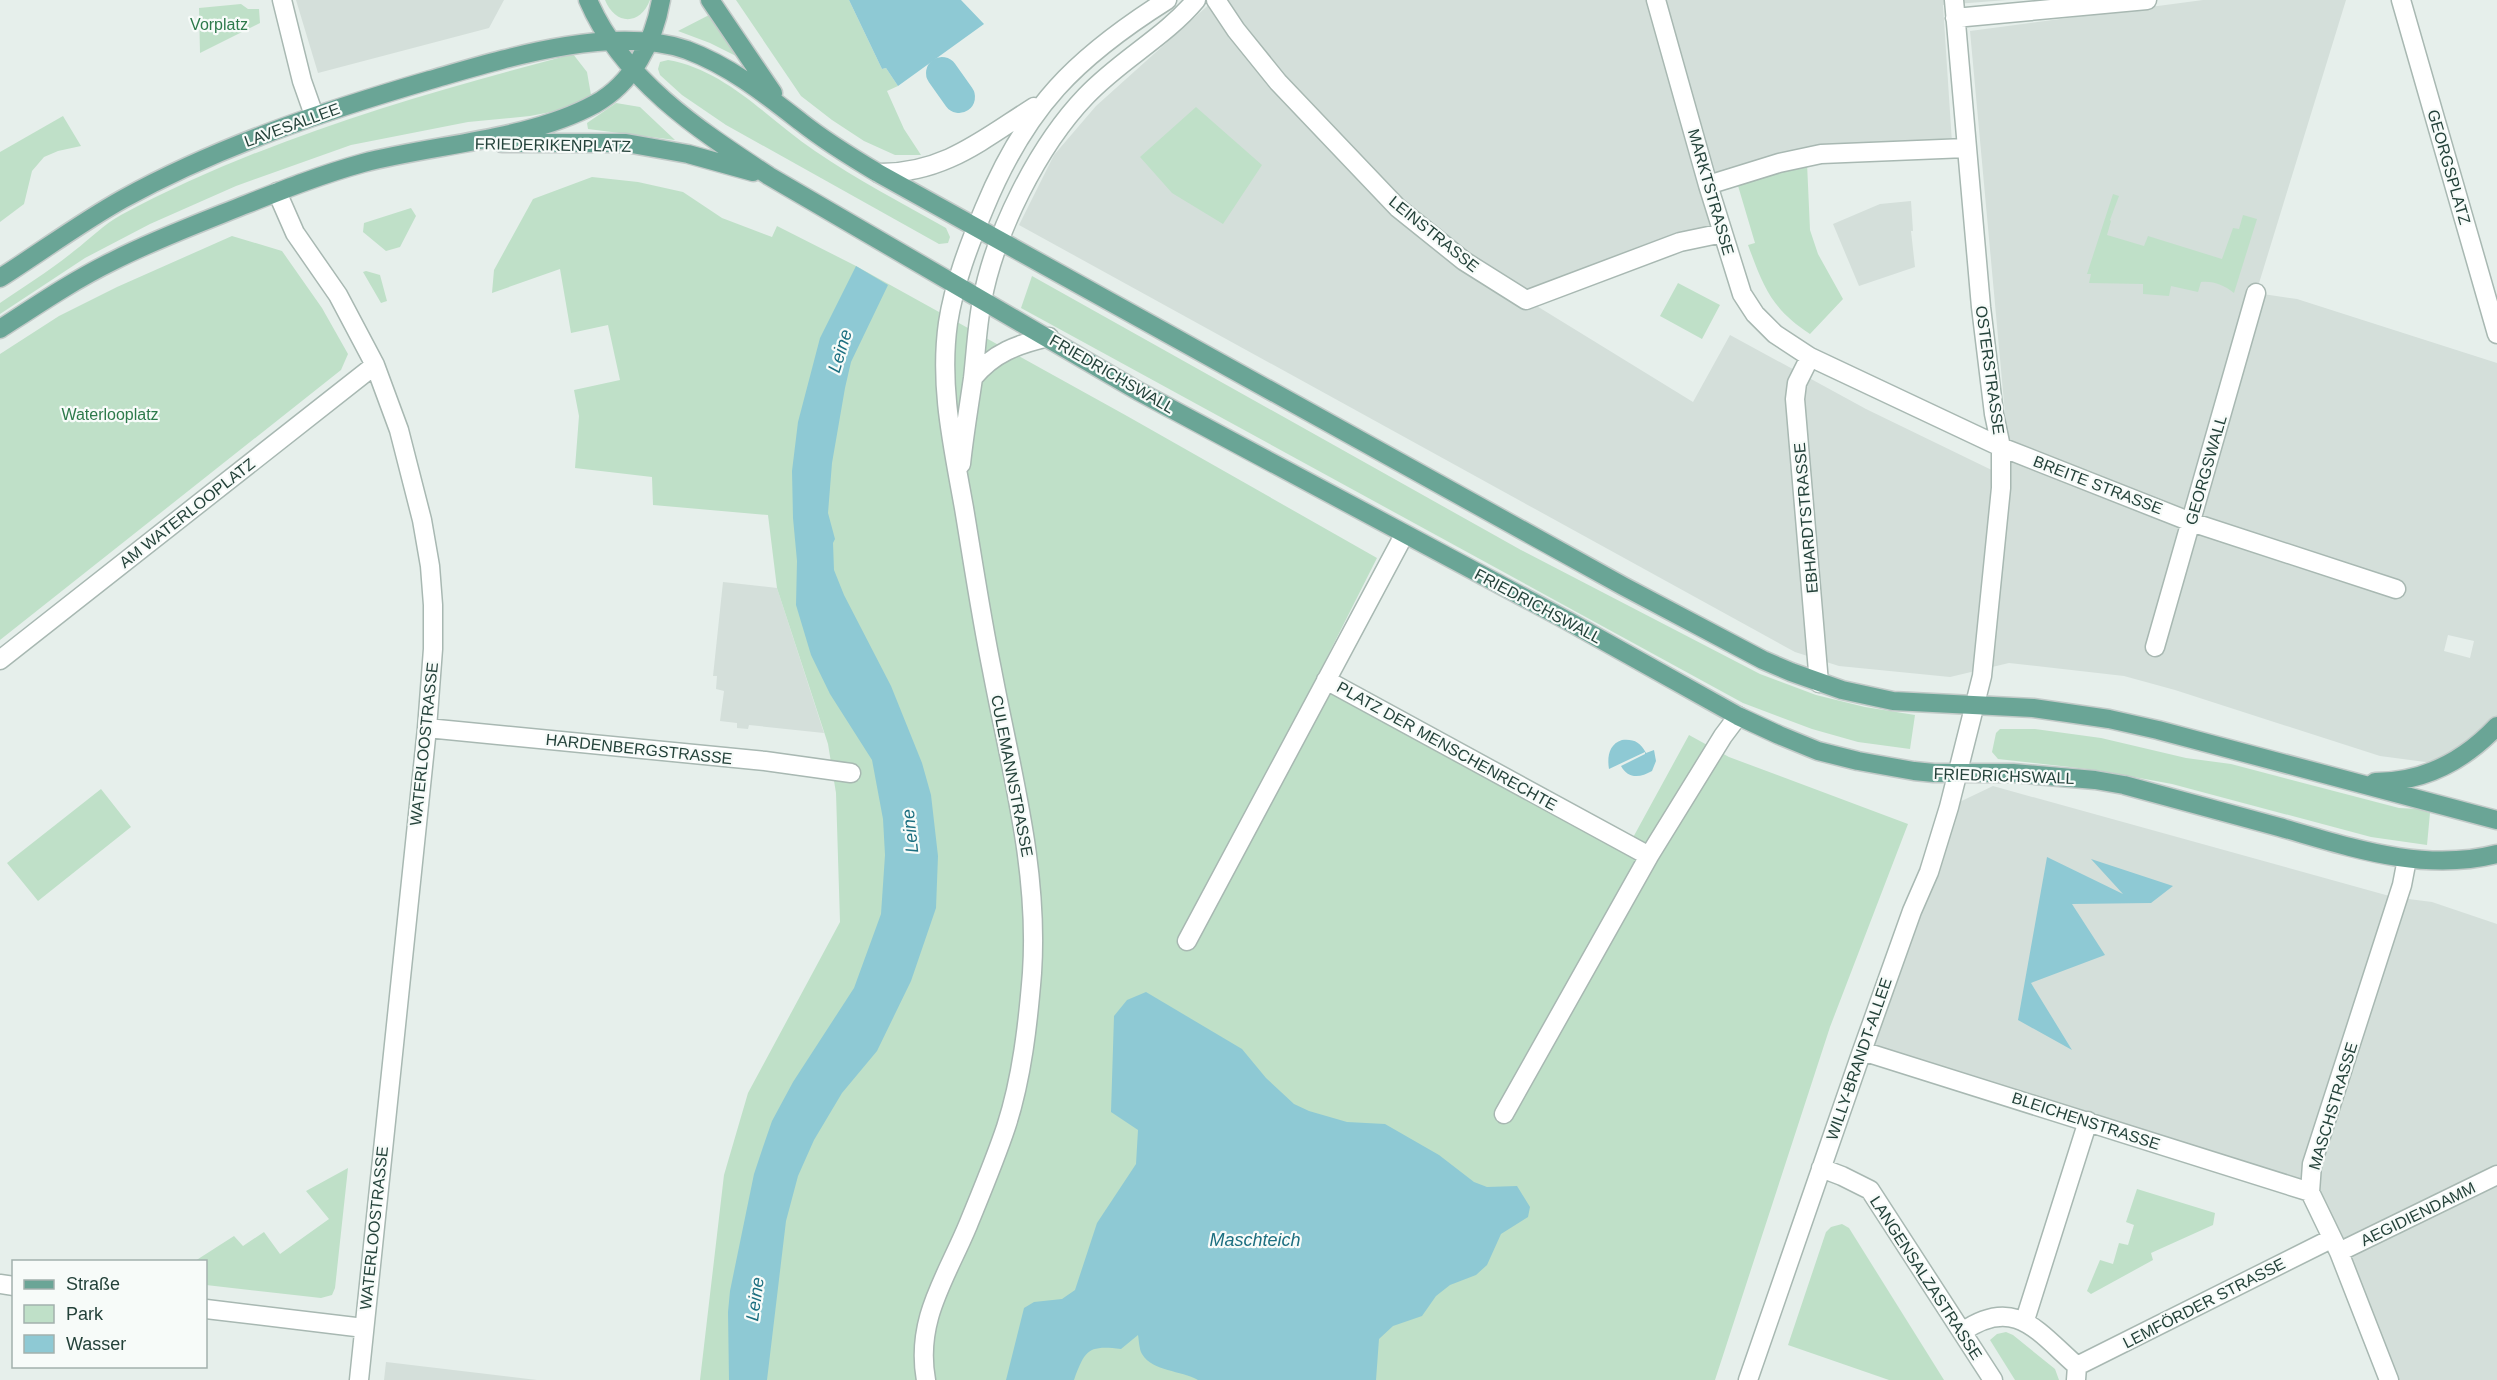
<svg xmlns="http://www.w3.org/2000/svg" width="2497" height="1380" font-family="Arial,sans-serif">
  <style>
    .built { fill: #d4dfda; fill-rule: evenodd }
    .green { fill: #bfe0c8 }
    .water { fill: #8ec9d4 }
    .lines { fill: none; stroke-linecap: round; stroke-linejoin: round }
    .river { stroke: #8ec9d4; stroke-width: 32 }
    .minor-casing { stroke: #a8b8b2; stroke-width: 21 }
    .major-casing { stroke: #c2cac8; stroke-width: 21 }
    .minor { stroke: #fff; stroke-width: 18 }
    .major { stroke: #6aa596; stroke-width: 18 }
    .labels { text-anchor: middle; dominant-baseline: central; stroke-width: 4.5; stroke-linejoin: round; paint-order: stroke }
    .park-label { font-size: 16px; fill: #2d7a4b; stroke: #f7fbf9 }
    .street-label { font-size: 16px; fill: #24423a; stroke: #f7fbf9 }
    .water-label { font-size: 18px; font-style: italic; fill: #1c6f80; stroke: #f7fbf9 }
  </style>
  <rect width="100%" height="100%" fill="#e6efeb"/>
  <path class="built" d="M 296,0 L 504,0 L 489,28 L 318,73 Z
    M 1214,0 L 2007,0 L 1943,5 L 1952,143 L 1824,151 L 1707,182 L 1720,228 L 1527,300 L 1693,402 L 1730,335 L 1866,409 L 2004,476 L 2008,446 L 1970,31 L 2203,0 L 2346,0 L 2256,293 L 2297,299 L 2497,363 L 2497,726 L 2448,765 L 2380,756 L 2175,690 L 2124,676 L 2009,663 L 1950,677 L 1839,666 L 1795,652 L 1019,225 L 1054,155 L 1096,106 ZM 2448,635 L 2474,641 L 2470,658 L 2444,651 Z
    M 1911,201 L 1913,231 L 1911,231 L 1915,267 L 1859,286 L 1833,224 L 1880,204 Z
    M 723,582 L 777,588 L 824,733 L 749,725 L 748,729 L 737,728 L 737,723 L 720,721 L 724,691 L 716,689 L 717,676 L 713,676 Z
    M 1993,786 L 2393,897 L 2432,902 L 2497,924 L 2497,1380 L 2389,1380 L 2310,1192 L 1862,1051 L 1949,807 Z
    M 386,1362 L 537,1380 L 538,1380 L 384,1380 Z"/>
  <path class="green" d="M 605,0 L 650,0 C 640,26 615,25 605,0 Z
    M 736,0 L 849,0 L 882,69 L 886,68 L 898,86 L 887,91 L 904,129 L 921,155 L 895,155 L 864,141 L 832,120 L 801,96 Z
    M 241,4 L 248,9 L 259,9 L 260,23 L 200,53 L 199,8 Z
    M 711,14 L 740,58 L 710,43 L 678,31 Z
    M 573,54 L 587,72 L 591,95 L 576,104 L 556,111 L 530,116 L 468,122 L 351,145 L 236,186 L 150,224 L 85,258 L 0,314 L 0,303 C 25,286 51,270 74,251 C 90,239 104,224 121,215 C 263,139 418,95 573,54 Z
    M 668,60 C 726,70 768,119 815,151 C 857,180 902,203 946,228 L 950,237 L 948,243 L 939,244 L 726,125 L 682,95 L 660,75 L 658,69 L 660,62 Z
    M 616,103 L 640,107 L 675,140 L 588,129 L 587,123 Z
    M 1196,107 L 1262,165 L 1223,224 L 1172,193 L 1140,157 Z
    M 63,116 L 81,146 L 58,151 L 44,157 L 32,171 L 24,204 L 0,222 L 0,152 Z
    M 1807,163 L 1810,230 L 1818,254 L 1843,299 L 1810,334 C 1771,308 1764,288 1748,245 L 1755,243 L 1736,179 Z
    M 592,177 L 638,182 L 683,192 L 722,218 L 772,237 L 777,226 L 856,266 L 1127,416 L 1377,558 L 1321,669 L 1630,843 L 1689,735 L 1729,757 L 1908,824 L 1830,1027 L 1715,1380 L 700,1380 L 724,1175 L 748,1093 L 840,922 L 836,793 L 828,744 L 777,588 L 768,515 L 653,505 L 652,477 L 575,468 L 579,416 L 574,390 L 620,380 L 608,325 L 571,333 L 560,269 L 492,293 L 494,270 L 533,199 Z
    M 2113,194 L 2119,196 L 2110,220 L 2111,221 L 2107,235 L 2144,246 L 2148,236 L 2222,259 L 2233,228 L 2239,229 L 2243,215 L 2257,219 L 2234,293 C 2223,285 2215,281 2201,282 L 2198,292 L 2171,286 L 2169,296 L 2143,294 L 2143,284 L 2089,283 L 2091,274 L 2087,274 Z
    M 411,208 L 416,216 L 400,247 L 386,251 L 363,232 L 364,223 Z
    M 232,236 L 282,251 L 322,308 L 348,354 L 341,370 L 0,640 L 0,354 L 59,316 L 117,287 Z
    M 366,271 L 380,275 L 387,301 L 381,303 L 363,272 Z
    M 1032,276 L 1521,550 L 1760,674 L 1816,695 L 1865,707 L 1915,715 L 1910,749 L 1858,742 L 1812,729 L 1743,703 L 1021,308 Z
    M 1678,283 L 1720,305 L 1702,339 L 1660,316 Z
    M 2000,729 L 2035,729 L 2101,738 L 2186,758 L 2231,764 L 2399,808 L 2418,809 L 2430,813 L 2427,845 L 2371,837 L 2172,784 L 2096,770 L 1998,759 L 1992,752 L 1996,733 Z
    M 101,789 L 131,827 L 38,901 L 7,863 Z
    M 348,1168 L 335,1288 L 332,1295 L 321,1298 L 206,1285 L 206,1262 L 195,1261 L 234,1236 L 243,1246 L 264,1232 L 280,1254 L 329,1219 L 306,1191 Z
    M 2137,1189 L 2215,1213 L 2213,1225 L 2151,1253 L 2153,1260 L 2091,1294 L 2087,1291 L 2100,1260 L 2113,1264 L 2119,1243 L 2128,1245 L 2134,1225 L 2126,1222 Z
    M 1842,1224 L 1849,1228 L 1944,1380 L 1889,1380 L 1788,1345 L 1826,1232 L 1831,1227 Z
    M 2006,1332 L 2013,1335 L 2055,1369 L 2059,1380 L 2015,1380 L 1990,1340 L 1997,1334 Z"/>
  <path class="water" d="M 849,0 L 961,0 L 984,24 L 898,86 L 886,68 L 882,69 Z
    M 856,266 L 888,285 L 851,362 L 845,388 L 832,463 L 828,513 L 835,539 L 833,543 L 834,570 L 844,595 L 891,686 L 922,763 L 931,795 L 938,856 L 936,908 L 911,981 L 877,1051 L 842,1093 L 814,1140 L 798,1176 L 786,1221 L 767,1380 L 729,1380 L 728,1312 L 730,1291 L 754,1174 L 763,1147 L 772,1121 L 793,1082 L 854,988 L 881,914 L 885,855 L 883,819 L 872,760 L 830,694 L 811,655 L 796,605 L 797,561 L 793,518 L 792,471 L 798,422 L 820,338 Z
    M 1622,740 C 1634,739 1640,742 1646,753 L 1654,750 L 1656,761 L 1652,771 C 1640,778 1628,779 1621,766 L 1645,754 L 1645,752 L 1609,769 C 1607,757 1609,744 1622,740 Z
    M 2047,857 L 2123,894 L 2091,859 L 2173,886 L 2151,903 L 2072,904 L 2105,955 L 2031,983 L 2072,1050 L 2018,1020 Z
    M 1146,992 L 1242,1049 L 1266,1078 L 1294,1104 L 1309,1111 L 1347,1122 L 1385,1124 L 1439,1155 L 1474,1182 L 1487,1187 L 1517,1186 L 1530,1207 L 1528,1217 L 1501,1234 L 1487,1265 L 1476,1275 L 1450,1285 L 1436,1296 L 1422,1316 L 1393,1326 L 1379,1339 L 1376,1380 L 1198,1380 C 1181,1370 1153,1372 1142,1354 C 1139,1349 1139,1340 1138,1335 L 1121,1349 C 1088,1345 1085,1350 1074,1380 L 1006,1380 L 1024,1308 L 1034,1302 L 1062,1299 L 1075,1290 L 1097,1223 L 1136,1164 L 1138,1130 L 1111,1112 L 1114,1016 L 1127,1000 Z"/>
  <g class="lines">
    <path class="river" d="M 942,73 L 959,97"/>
    <defs>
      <path id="minor" d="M 282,0 L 302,81 L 314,115
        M 1216,0 L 1236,30 L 1278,82 L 1398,208 L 1464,261 L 1526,300 L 1680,242 L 1723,233
        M 1656,0 L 1708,185 L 1742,294 L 1755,314 L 1775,334 L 1810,357 L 2001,447 L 2191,522 L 2396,589
        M 2401,0 L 2497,334
        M 1955,18 L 2147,0
        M 878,173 C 943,174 982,140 1034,107
        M 1708,185 L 1779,163 L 1821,154 L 1966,148
        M 277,192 L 295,233 L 338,295 L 375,365 L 399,430 L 422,520 L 430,566 L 433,605 L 433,649 L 427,728 L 359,1380
        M 1810,357 L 1797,383 L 1795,399 L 1819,683
        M 973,378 C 993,353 1018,344 1049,337
        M 961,464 C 964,435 969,406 973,378 C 976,352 977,326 982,301 C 995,232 1038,146 1086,96 C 1120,60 1165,37 1196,0
        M 2155,647 L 2256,293
        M 0,660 L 375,365
        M 1326,680 L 1649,856
        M 427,728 L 765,761 L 851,773
        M 1187,941 L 1404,535
        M 1862,1051 L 2310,1192
        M 1504,1114 L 1649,856 L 1723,736 L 1738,716
        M 1821,1168 L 1842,1176 L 1870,1190 L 1993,1380
        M 2339,1252 L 2497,1175
        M 0,1284 L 14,1286
        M 206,1309 L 364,1328
        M 2025,1320 L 2088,1121
        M 1962,1332 C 2015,1295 2038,1332 2077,1366 L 2076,1380
        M 2077,1366 L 2331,1239
        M 926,1380 C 915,1320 946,1278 968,1225 C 981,1193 995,1160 1006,1127 C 1022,1078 1028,1023 1032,973 C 1039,869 1011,771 992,670 C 981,616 973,562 964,508 C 953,446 939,386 948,323 C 954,284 969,245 984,209 C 1026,107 1075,58 1167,0
        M 1748,1380 L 1862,1051 L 1912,911 L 1929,872 L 1949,807 L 1982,676 L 2001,488 L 2001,447 L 1994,414 L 1981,307 L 1954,0
        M 2389,1380 L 2339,1252 L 2310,1192 L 2312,1164 L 2402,885 L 2407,859"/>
      <path id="major" d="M 588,0 C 622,80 699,130 769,176 L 1138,391 L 1568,621 L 1738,716 L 1779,735 L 1818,751 L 1858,761 L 1914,771 L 1934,773 L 2013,773 L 2095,780 L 2124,785 C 2176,799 2227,813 2279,827 C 2350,847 2423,873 2497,854
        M 710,0 L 773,93
        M 502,143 L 626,143 L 688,154 L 753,172
        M 0,278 C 41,252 80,223 123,199 C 219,146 324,111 430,80 C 503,59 612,24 687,50 C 730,66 765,94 801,122 C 825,141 851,157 878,173 L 1623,586 L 1763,660 L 1791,672 L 1842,690 L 1893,701 L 2033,708 L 2109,719 L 2158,730 L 2497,820
        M 0,329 C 37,305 74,280 113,261 C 156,239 202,222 247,204 C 285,189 323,174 363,163 C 436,144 529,140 595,104 C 633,83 654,41 661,0
        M 2375,782 C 2424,782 2464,761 2497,726"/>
    </defs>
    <use href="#minor" class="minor-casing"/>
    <use href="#major" class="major-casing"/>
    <use href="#minor" class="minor"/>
    <use href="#major" class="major"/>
  </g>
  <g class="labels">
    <g class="park-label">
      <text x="219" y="24">Vorplatz</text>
      <text x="110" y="414">Waterlooplatz</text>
    </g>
    <g class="street-label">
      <text transform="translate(292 125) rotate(-20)">LAVESALLEE</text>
      <text transform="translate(553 145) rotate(1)">FRIEDERIKENPLATZ</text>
      <text transform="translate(2449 167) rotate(74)">GEORGSPLATZ</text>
      <text transform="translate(1711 192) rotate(74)">MARKTSTRASSE</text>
      <text transform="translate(1434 234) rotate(39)">LEINSTRASSE</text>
      <text transform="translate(1990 370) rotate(82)">OSTERSTRASSE</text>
      <text transform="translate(1112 374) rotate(30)">FRIEDRICHSWALL</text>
      <text transform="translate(2206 470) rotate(-74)">GEORGSWALL</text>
      <text transform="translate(2098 485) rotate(21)">BREITE STRASSE</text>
      <text transform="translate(187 513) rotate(-38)">AM WATERLOOPLATZ</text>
      <text transform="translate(1806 518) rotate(-95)">EBHARDTSTRASSE</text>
      <text transform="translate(1538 606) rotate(28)">FRIEDRICHSWALL</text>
      <text transform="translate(424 744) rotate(-84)">WATERLOOSTRASSE</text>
      <text transform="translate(1447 746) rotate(29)">PLATZ DER MENSCHENRECHTE</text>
      <text transform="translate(639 749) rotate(6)">HARDENBERGSTRASSE</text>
      <text transform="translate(1012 776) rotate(79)">CULEMANNSTRASSE</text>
      <text transform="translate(2004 776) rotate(2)">FRIEDRICHSWALL</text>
      <text transform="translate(1859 1059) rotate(-71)">WILLY-BRANDT-ALLEE</text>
      <text transform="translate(2333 1106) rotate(-73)">MASCHSTRASSE</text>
      <text transform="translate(2086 1121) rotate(18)">BLEICHENSTRASSE</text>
      <text transform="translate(2418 1214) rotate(-26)">AEGIDIENDAMM</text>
      <text transform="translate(374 1228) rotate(-84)">WATERLOOSTRASSE</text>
      <text transform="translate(1926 1278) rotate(57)">LANGENSALZASTRASSE</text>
      <text transform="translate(2204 1303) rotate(-27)">LEMFÖRDER STRASSE</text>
    </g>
    <g class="water-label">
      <text transform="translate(840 351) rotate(-73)">Leine</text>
      <text transform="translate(910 831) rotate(-96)">Leine</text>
      <text x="1255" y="1240">Maschteich</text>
      <text transform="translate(755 1299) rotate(-82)">Leine</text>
    </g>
  </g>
  <rect x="12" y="1260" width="195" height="108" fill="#f7fbf9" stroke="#a3b1ad" stroke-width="1.5"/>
  <rect x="24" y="1280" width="30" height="9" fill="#6aa596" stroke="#a3b1ad" stroke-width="1.5"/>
  <text x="66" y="1290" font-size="18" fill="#24423a">Straße</text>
  <rect x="24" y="1305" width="30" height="18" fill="#bfe0c8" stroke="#a3b1ad" stroke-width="1.5"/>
  <text x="66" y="1320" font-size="18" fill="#24423a">Park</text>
  <rect x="24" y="1335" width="30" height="18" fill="#8ec9d4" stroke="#a3b1ad" stroke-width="1.5"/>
  <text x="66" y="1350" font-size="18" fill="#24423a">Wasser</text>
</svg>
